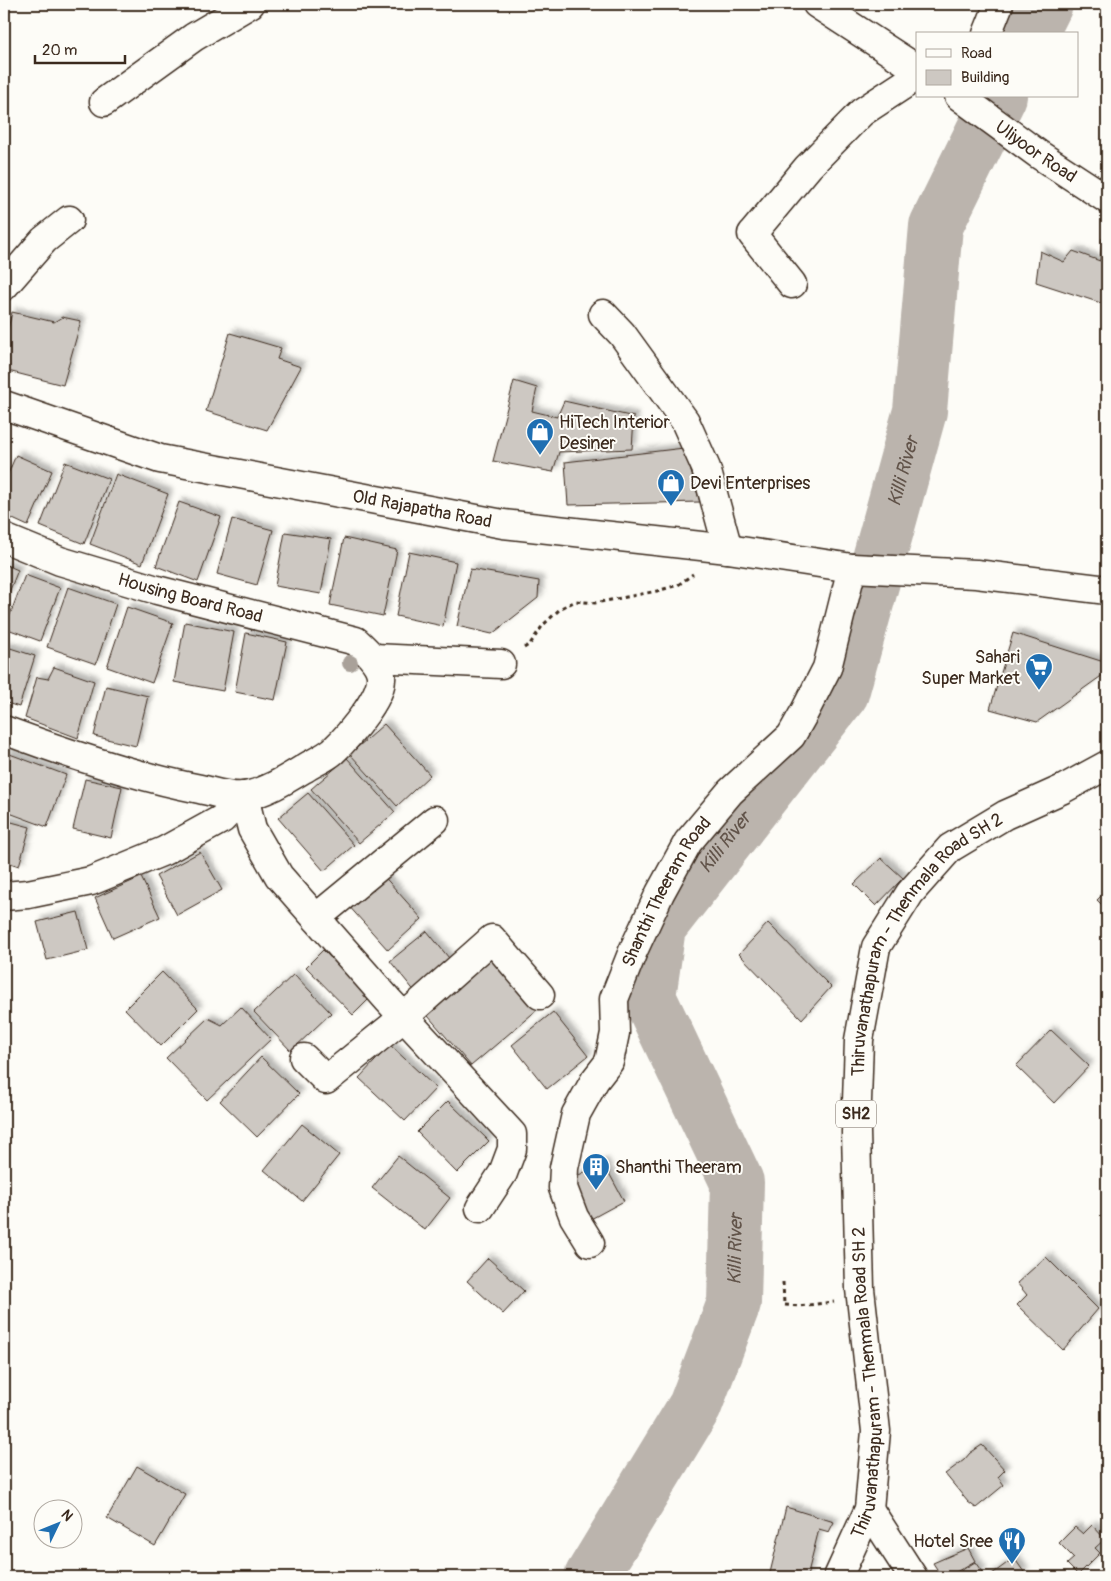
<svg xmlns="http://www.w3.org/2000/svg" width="1111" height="1581" font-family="Pangolin,sans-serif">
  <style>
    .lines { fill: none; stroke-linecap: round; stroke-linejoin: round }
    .river { stroke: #bbb4ad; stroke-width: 54 }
    .building { fill: #cdc8c2; stroke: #3b2a1e; filter: url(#shadow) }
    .minor-casing { stroke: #3b2a1e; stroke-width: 31 }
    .major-casing { stroke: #3b2a1e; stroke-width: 31 }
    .path { stroke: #3b2a1e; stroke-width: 3; stroke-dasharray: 4 4; stroke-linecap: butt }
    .minor { stroke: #fdfcf7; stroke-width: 28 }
    .major { stroke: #fdfcf7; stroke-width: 28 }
    .tree { fill: #a9a199 }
    .labels { text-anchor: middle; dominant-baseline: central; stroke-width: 4; stroke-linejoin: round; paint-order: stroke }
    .shield { fill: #fdfcf7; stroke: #75695f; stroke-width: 1 }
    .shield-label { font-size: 16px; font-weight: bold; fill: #3b2a1e }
    .street-label { font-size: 18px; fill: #3b2a1e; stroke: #fdfcf7 }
    .poi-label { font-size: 18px; fill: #3b2a1e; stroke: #fdfcf7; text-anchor: start }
    .water-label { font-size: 19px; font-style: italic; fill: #615349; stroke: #fdfcf7 }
  </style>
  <defs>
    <filter id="shadow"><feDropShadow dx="4.5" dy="-4.5" stdDeviation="2.5" flood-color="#0004"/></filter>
  </defs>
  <rect width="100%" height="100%" fill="#fdfcf7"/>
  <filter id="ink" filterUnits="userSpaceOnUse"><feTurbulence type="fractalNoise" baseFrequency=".02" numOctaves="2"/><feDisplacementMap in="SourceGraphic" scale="10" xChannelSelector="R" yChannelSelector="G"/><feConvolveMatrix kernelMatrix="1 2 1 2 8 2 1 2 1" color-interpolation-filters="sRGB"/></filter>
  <g filter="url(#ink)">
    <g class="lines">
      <g class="river">
        <path d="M 1031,34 L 1046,4"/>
        <path id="s1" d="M 591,1577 L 695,1406 L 734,1303 L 737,1182 L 649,997 L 659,927 L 842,693 L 920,411 L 936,226 L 1000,96"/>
      </g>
    </g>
    <path class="building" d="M 1102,238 L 1107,240 L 1107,305 L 1036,282 L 1040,251 L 1064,262 L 1073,251 L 1100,261 Z
      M 12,312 L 54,322 L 62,317 L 81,321 L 63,385 L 4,370 L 4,336 L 6,337 Z
      M 230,333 L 281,348 L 277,359 L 301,367 L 267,430 L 206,411 Z
      M 514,381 L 537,388 L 532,411 L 557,417 L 564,401 L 634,417 L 632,449 L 559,452 L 553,472 L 493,461 Z
      M 684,448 L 700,502 L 568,505 L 565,462 Z
      M 16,455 L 52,471 L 28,526 L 4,515 L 4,483 Z
      M 65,462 L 109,479 L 84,544 L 40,526 Z
      M 116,474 L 168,494 L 142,564 L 90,544 Z
      M 179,502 L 221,517 L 198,582 L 156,566 Z
      M 232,519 L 273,530 L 257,585 L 217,574 Z
      M 285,532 L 331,539 L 321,594 L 275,586 Z
      M 344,538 L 397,550 L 383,616 L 330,605 Z
      M 409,552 L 456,562 L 443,626 L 396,616 Z
      M 4,564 L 18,570 L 4,605 Z
      M 470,569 L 539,581 L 538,598 L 492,634 L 457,626 Z
      M 25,575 L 60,588 L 40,641 L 5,628 Z
      M 68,587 L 116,604 L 96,664 L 47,647 Z
      M 127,607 L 173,623 L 152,683 L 107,667 Z
      M 185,622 L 234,632 L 223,691 L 174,682 Z
      M 246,633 L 287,642 L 275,700 L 235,692 Z
      M 1013,633 L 1107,663 L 1107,672 L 1037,722 L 990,709 Z
      M 4,646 L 35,656 L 19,707 L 4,702 Z
      M 54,667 L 94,681 L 78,738 L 25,718 L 37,677 L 48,679 Z
      M 106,686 L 148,696 L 136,746 L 94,736 Z
      M 384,724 L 430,775 L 397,806 L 350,754 Z
      M 7,753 L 66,775 L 47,827 L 4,811 L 4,763 Z
      M 347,758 L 395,812 L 359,843 L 311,789 Z
      M 85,779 L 122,787 L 111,838 L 73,829 Z
      M 308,793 L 354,845 L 324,871 L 278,818 Z
      M 4,820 L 30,827 L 19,866 L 4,861 Z
      M 200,852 L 222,890 L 177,915 L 156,876 Z
      M 881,858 L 903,878 L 876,906 L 854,884 Z
      M 381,873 L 422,919 L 388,950 L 347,904 Z
      M 141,877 L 160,917 L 113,938 L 95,898 Z
      M 1107,890 L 1107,910 L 1097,900 Z
      M 78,912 L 88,950 L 47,960 L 37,922 Z
      M 768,923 L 831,987 L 802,1019 L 739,954 Z
      M 427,931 L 453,963 L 416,993 L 390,961 Z
      M 323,950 L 370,998 L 353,1015 L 306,967 Z
      M 489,952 L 538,1009 L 471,1066 L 422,1009 Z
      M 162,972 L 198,1009 L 161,1046 L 125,1009 Z
      M 294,974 L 331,1013 L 291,1051 L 254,1012 Z
      M 241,1007 L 271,1039 L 207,1100 L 166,1058 L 208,1018 L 222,1025 Z
      M 553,1012 L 588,1056 L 547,1089 L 512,1045 Z
      M 1051,1030 L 1089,1066 L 1054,1103 L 1016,1066 Z
      M 390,1045 L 436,1088 L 405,1121 L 359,1078 Z
      M 261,1057 L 299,1094 L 257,1137 L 220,1101 Z
      M 448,1101 L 489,1141 L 457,1173 L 417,1132 Z
      M 302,1124 L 339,1155 L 302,1201 L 264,1170 Z
      M 398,1156 L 450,1198 L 425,1230 L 372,1188 Z
      M 603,1162 L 624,1201 L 589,1220 L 568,1181 Z
      M 1046,1257 L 1098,1309 L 1063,1350 L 1017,1305 L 1027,1295 L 1017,1283 Z
      M 488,1258 L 524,1291 L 503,1314 L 467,1281 Z
      M 982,1445 L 1005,1470 L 998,1477 L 1004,1485 L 976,1508 L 968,1502 L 945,1474 L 964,1460 L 970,1453 Z
      M 137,1466 L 185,1494 L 155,1546 L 107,1518 Z
      M 786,1507 L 834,1522 L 829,1532 L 819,1529 L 807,1577 L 769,1577 Z
      M 1092,1525 L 1105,1539 L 1095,1548 L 1100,1553 L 1078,1575 L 1067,1564 L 1074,1558 L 1059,1543 L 1075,1527 L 1083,1534 Z
      M 968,1548 L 975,1561 L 951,1575 L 942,1577 L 933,1563 Z
      M 1014,1558 L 1024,1572 L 1016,1577 L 988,1577 Z
      M 975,1562 L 982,1572 L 976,1577 L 951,1577 Z"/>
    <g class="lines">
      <defs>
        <g id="minor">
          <path d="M 817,4 L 917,69"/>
          <path d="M 987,34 L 999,4"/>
          <path id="s2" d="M 959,96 L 1038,154 L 1107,199"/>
          <path d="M 104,102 L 194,37 L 250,4"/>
          <path d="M 792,284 L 752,234 L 808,167 L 862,112 L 917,76"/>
          <path d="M 4,286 L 44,240 L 69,220"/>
          <path d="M 603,314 L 622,334 L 685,421 L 706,468 L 728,549"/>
          <path id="s3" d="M 4,538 L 60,561 L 157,590 L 356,641 C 384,667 390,677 367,711 C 357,725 345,740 333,751 C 326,757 317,761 310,765 C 290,777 268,792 245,796 C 231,798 214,792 200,789 C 133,776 68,754 4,730"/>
          <path d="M 374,658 L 501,664"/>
          <path d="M 244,796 L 252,829 L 279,876 L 388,1000 L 512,1134 L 512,1149 L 503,1173 L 480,1208"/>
          <path d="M 4,896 L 28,894 L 91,881 L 164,851 L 222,819 L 244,796"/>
          <path d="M 316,918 L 435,820"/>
          <path d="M 304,1058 L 326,1080 L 404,1017 L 492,939 L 540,995"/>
          <path id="s4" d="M 590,1243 L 574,1217 L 563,1188 L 564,1168 L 576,1114 L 595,1080 L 609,1062 L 615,1033 L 614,999 L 633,951 L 660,893 L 688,842 L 730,792 L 791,736 L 804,713 L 827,668 L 852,568"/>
          <path d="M 869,1509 L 913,1577"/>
        </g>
        <g id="major">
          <path id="s5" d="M 4,405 L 160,459 L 503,524 L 728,549 L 852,568 L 976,574 L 1107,590"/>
          <path id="s6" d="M 838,1577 L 869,1509 L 876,1431 L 860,1289 L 856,1132 L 859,1040 L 876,947 L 910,893 L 950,848 L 1005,815 L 1063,789 L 1107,765"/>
        </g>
      </defs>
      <use href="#minor" class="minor-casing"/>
      <use href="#major" class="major-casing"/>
      <path class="path" d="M 524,648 L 530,644 L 543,625 L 561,608 L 576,601 L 595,603 L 657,591 L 678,585 L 693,574
        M 783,1282 L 784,1305 L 799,1306 L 834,1302"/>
      <use href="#minor" class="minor"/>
      <use href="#major" class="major"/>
    </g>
    <circle class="tree" cx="350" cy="663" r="8"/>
  </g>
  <defs>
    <symbol id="shop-pin" viewBox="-11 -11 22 30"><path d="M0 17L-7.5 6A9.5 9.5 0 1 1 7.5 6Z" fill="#1f6fb2" stroke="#fdfcf7"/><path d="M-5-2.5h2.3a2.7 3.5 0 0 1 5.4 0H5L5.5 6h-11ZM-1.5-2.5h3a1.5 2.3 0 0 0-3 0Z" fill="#fff"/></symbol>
    <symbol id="supermarket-pin" viewBox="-11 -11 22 30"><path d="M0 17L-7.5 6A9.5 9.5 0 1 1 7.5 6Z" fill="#1f6fb2" stroke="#fdfcf7"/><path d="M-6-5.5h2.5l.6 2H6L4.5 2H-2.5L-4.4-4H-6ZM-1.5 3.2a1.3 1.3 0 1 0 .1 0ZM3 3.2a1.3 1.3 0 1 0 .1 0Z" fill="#fff"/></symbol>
    <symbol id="building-pin" viewBox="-11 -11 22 30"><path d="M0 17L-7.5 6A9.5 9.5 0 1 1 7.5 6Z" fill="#1f6fb2" stroke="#fdfcf7"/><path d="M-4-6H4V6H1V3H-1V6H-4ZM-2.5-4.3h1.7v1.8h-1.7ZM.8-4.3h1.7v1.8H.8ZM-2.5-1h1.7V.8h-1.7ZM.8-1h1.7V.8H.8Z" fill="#fff"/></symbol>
    <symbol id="restaurant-pin" viewBox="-11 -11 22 30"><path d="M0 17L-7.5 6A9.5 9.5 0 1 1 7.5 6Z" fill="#1f6fb2" stroke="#fdfcf7"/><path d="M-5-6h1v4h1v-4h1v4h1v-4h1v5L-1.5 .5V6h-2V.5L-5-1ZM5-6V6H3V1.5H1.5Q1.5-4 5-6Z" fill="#fff"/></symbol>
  </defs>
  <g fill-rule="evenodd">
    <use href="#shop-pin" x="524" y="416" width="32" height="43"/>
    <use href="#shop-pin" x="655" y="467" width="32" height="43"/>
    <use href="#supermarket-pin" x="1023" y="651" width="32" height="43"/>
    <use href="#building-pin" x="580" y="1151" width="32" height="43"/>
    <use href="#restaurant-pin" x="996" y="1525" width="32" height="43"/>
  </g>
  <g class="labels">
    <rect class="shield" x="836" y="1100.5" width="40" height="27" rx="4"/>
    <g class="shield-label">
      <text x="856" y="1114">SH2</text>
    </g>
    <g class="street-label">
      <text stroke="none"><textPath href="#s2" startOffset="95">Uliyoor Road</textPath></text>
      <text stroke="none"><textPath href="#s5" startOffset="432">Old Rajapatha Road</textPath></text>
      <text stroke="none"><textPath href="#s3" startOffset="196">Housing Board Road</textPath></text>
      <text stroke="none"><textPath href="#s4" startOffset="382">Shanthi Theeram Road</textPath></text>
      <text stroke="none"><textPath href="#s6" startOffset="666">Thiruvanathapuram - Thenmala Road SH 2</textPath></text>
      <text stroke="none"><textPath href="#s6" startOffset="201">Thiruvanathapuram - Thenmala Road SH 2</textPath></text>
    </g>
    <g class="poi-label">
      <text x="559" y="422">HiTech Interior<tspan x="559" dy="21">Desiner</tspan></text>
      <text x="690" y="483">Devi Enterprises</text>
      <text x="1020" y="657" text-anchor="end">Sahari<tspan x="1020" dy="21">Super Market</tspan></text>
      <text x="615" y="1167">Shanthi Theeram</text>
      <text x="993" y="1541" text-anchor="end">Hotel Sree</text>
    </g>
    <g class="water-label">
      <text stroke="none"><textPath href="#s1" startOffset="1234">Killi River</textPath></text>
      <text stroke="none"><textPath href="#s1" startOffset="814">Killi River</textPath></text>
      <text stroke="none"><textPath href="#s1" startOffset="364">Killi River</textPath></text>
    </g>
  </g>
  <rect width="1111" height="1581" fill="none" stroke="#fdfcf7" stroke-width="20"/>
  <rect x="10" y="10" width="1091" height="1561" fill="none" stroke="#3b2a1e" stroke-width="2" filter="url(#ink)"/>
  <rect x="916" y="32" width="162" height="65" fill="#fdfcf7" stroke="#afa8a0"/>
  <rect x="926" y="49" width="25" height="8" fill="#fdfcf7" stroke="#afa8a0"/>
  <text x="961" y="58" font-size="15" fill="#3b2a1e">Road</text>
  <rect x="926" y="70" width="25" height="15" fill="#cdc8c2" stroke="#afa8a0"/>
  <text x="961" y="82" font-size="15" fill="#3b2a1e">Building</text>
  <g transform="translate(58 1524) rotate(47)"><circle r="24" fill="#fdfcf7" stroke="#afa8a0"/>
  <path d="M0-4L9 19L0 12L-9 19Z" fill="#1f6fb2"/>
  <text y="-8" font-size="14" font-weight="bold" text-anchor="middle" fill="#3b2a1e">N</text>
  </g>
  <path d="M35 55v8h90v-8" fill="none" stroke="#3b2a1e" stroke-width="2.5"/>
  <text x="42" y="55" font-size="15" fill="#3b2a1e" stroke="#fdfcf7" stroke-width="4" paint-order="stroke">20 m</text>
</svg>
